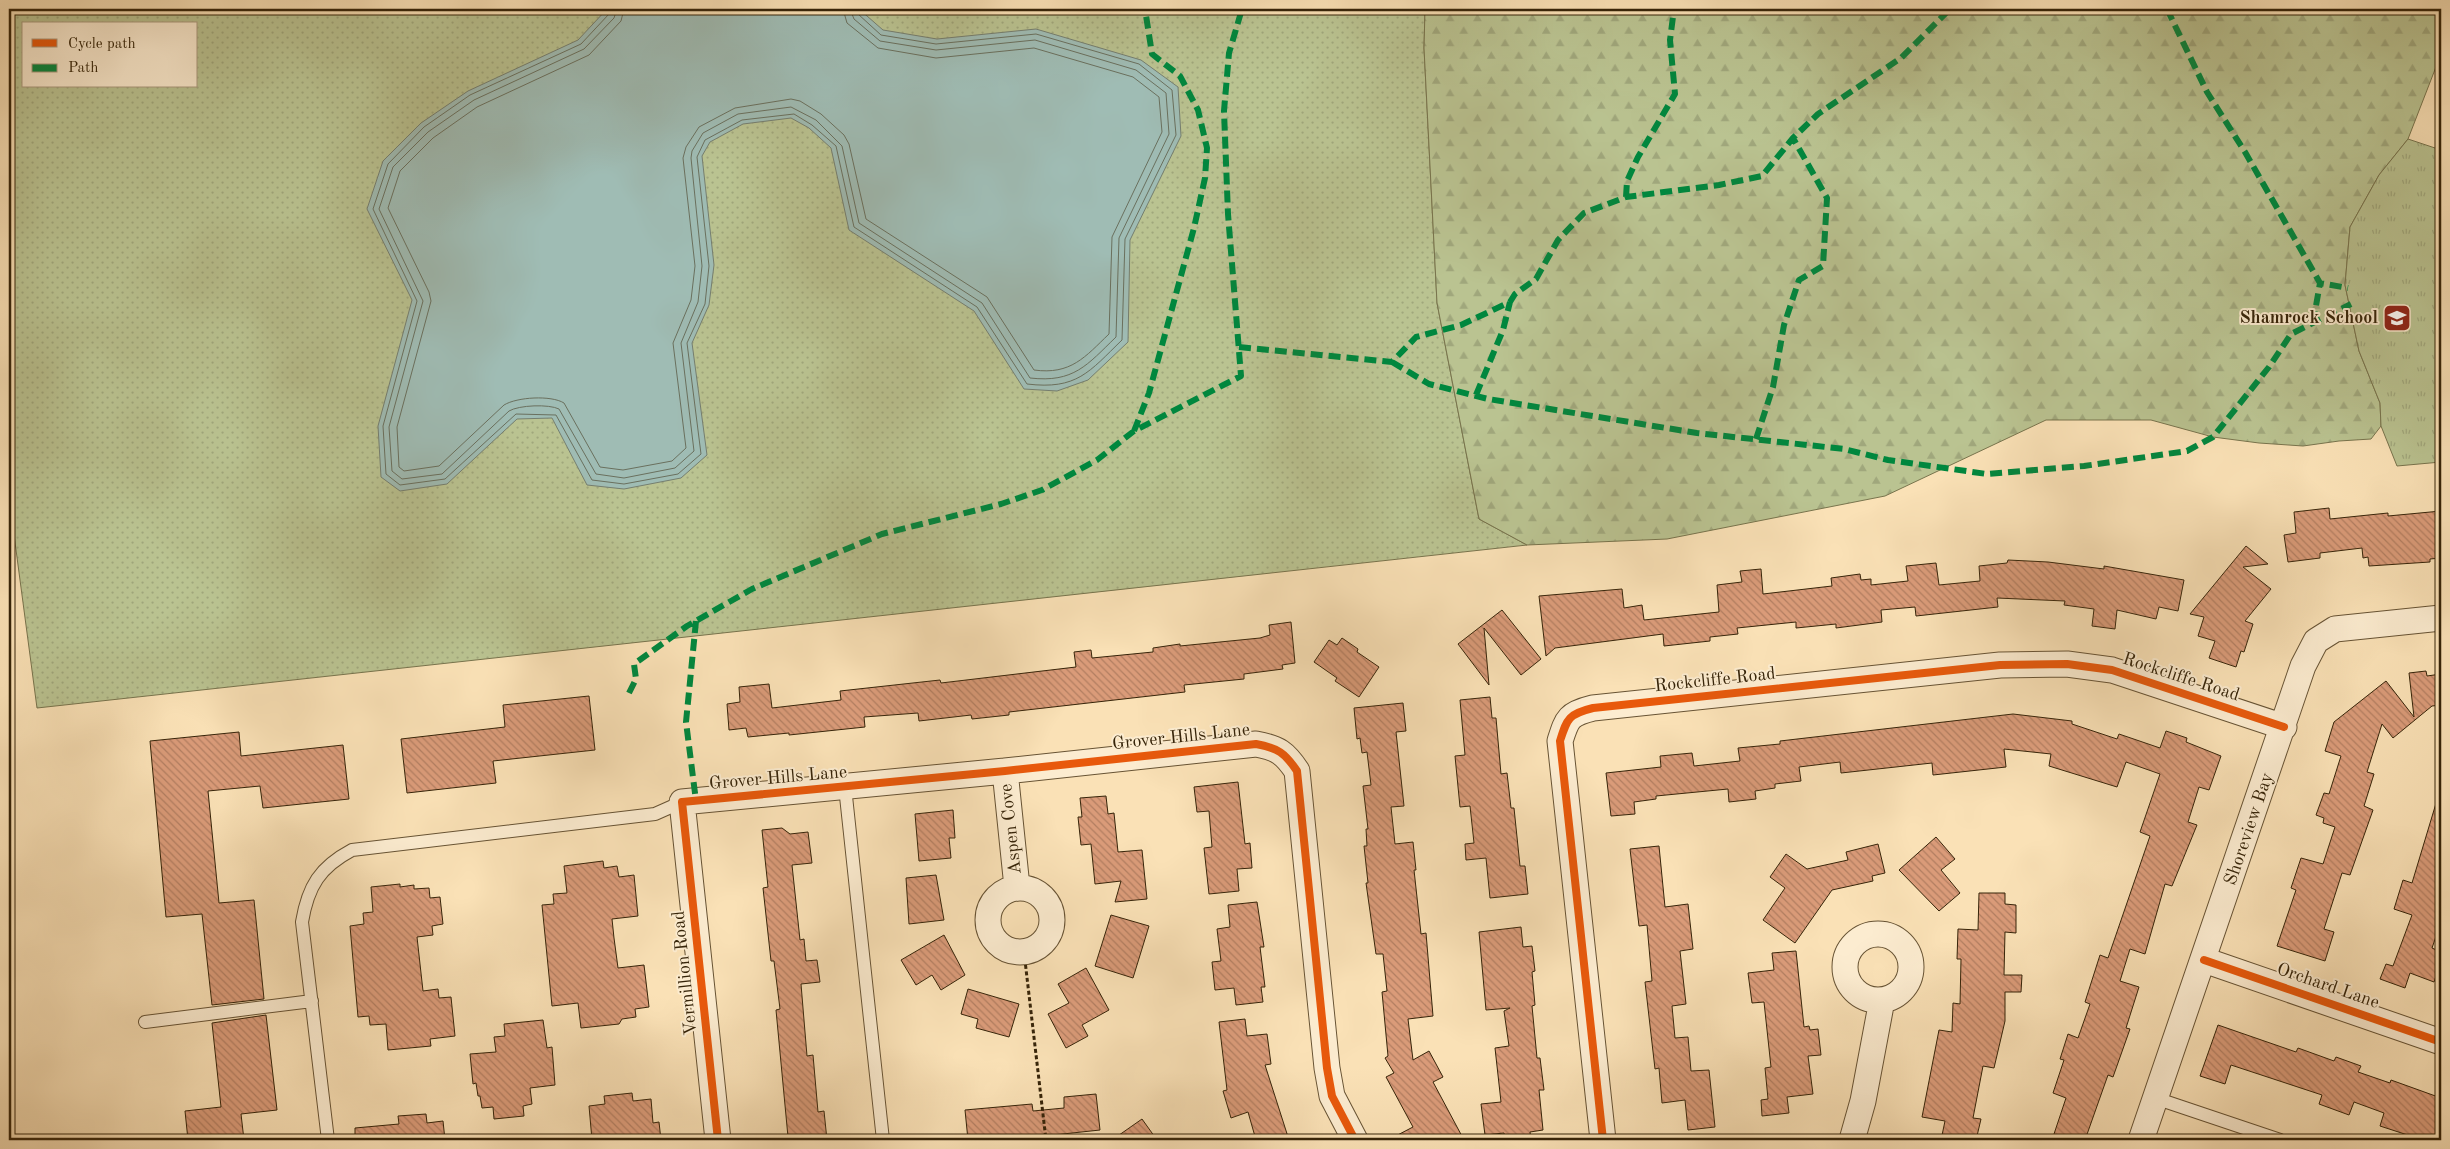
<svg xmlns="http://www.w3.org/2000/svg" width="2450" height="1149" font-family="'Old Standard TT',serif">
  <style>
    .grass { fill: url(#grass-dots); stroke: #78744d; fill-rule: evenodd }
    .forest { fill: url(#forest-firs); stroke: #78744d }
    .park { fill: url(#park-tufts); stroke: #78744d }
    .water { fill: #9fbcb4; stroke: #757f70 }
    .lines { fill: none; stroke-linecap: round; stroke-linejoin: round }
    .shore { stroke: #6a705e; stroke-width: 1 }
    .building { fill: url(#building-back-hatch); stroke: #362409 }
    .lane-casing { stroke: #675334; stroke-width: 14 }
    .street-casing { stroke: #675334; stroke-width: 27 }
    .path { stroke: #362409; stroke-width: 3; stroke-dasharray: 4 2.5; stroke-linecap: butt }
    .lane { stroke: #fcecd0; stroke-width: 12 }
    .street { stroke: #fcecd0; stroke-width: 25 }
    .quiet { stroke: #00873e; stroke-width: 6; stroke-dasharray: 12 6; stroke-linecap: butt }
    .cycleway-casing { stroke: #fcecd0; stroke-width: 11 }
    .cycleway { stroke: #e8590c; stroke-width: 8 }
    .labels { text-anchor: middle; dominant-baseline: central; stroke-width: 4; stroke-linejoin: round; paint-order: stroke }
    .poi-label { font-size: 18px; font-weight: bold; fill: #362409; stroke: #fcecd0; text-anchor: end }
    .street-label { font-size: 18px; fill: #362409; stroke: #fcecd0 }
  </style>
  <defs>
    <pattern id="grass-dots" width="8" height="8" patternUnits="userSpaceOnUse" patternTransform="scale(1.25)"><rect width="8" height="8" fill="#bac391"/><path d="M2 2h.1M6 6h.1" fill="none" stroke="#a0a77c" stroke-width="1.8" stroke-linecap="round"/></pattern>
    <pattern id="forest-firs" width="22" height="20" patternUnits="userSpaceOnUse" patternTransform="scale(1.25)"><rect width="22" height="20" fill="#bac391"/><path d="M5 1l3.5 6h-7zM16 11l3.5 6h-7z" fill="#a0a77c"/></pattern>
    <pattern id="park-tufts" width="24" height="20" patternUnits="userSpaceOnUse" patternTransform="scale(1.25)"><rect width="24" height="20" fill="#bac391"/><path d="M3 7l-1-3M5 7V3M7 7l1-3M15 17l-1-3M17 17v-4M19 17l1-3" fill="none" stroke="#a0a77c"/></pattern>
    <pattern id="building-back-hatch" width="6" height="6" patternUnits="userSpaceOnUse" patternTransform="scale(1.25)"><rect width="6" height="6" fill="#da9b79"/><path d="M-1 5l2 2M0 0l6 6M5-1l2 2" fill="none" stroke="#b27e61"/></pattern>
  </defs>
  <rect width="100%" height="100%" fill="#fae1b6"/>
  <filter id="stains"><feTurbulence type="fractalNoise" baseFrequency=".004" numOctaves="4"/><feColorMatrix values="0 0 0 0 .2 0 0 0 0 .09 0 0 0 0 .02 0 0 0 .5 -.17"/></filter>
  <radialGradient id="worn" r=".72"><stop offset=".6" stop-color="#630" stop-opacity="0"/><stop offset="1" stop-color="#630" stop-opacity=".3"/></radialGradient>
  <path class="grass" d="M 9,9 L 1425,9 L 1424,48 L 1437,303 L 1479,519 L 1527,545 L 37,708 L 9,497 ZM 24,24 L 196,24 L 196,86 L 24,86 Z"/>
  <path class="forest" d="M 1425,9 L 2441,9 L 2441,54 L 2408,139 L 2379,175 L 2350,227 L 2345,285 L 2359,351 L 2380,403 L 2381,426 L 2371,439 L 2339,441 L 2303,446 L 2259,443 L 2213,437 L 2151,420 L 2046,420 L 1885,496 L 1667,539 L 1527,545 L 1479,519 L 1437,303 L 1424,48 Z"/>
  <path class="park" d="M 2408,139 L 2441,150 L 2441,462 L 2397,466 L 2381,426 L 2380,403 L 2359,351 L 2345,285 L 2350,227 L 2379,175 Z"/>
  <path class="water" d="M 607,9 L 859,9 L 883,30 L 937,39 L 1036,29 L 1141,60 L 1178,87 L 1181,136 L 1130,240 L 1128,342 L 1088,380 L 1057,391 L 1024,389 L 974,311 L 849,230 L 831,148 L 809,128 L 791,118 L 743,124 L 710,142 L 702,156 L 714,265 L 709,305 L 692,343 L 707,455 L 681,478 L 624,489 L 587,485 L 552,418 L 517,419 L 447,484 L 400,491 L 381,477 L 378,426 L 412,300 L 367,209 L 383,161 L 421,123 L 468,91 L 578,40 Z"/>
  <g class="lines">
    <path class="shore" d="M 611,9 L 609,14 L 581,44 L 470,95 L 424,127 L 388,164 L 373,209 L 417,301 L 383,426 L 386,474 L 400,485 L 445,479 L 516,414 L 556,415 L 592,480 L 624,484 L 678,474 L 701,454 L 687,343 L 705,304 L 709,266 L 697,157 L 705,140 L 742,120 L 794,114 L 812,125 L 836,146 L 854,227 L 977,307 L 1027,384 C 1077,390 1089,372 1122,340 L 1125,239 L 1176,135 L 1172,90 L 1139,64 L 1036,34 L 936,44 L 881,35 L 858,14 L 856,9
      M 617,9 L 614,18 L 584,49 L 474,100 L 428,132 L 393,167 L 379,209 L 423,301 L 389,427 L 392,471 L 402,479 L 442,474 L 509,411 C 519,405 549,404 559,409 L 596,474 L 624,478 L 675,468 L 694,451 L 681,343 L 698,302 L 702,266 L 691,158 L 692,151 L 703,133 L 738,114 L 791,107 L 816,120 L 842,146 L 859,223 L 982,303 L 1030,378 C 1074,383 1087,365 1116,337 L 1119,238 L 1169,134 L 1166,93 L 1136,70 L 1035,40 L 936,50 L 880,41 L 854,19 L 850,9
      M 624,9 L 621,21 L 589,55 L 477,107 L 433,138 L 400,171 L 388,208 L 429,292 L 431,301 L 397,427 L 399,467 L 404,471 L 439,466 L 504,405 C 517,397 551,395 564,403 L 600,467 L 623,470 L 672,461 L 686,448 L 673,343 L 691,300 L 695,266 L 683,158 L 686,147 L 699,127 L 735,108 L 791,99 L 800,101 L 821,114 L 844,135 L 849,144 L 866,219 L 987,297 L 1034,370 C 1071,375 1085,357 1109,334 L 1112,237 L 1162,132 L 1159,97 L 1133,77 L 1034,48 L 936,58 L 878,48 L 847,23 L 843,9"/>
  </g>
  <path class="building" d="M 2329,508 L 2330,519 L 2388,513 L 2388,516 L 2441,511 L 2441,558 L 2430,559 L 2430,562 L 2369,566 L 2368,557 L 2363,558 L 2362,548 L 2320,553 L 2320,558 L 2288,562 L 2284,535 L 2296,533 L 2294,512 Z
    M 2246,546 L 2268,564 L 2243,567 L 2271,589 L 2245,621 L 2253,624 L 2244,652 L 2241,651 L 2236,667 L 2209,658 L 2215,641 L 2198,636 L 2204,617 L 2190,614 Z
    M 2008,560 L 2048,562 L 2104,569 L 2104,566 L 2184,580 L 2178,611 L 2159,607 L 2156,619 L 2117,610 L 2115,629 L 2092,626 L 2094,609 L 2064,605 L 2065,601 L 1997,598 L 1998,607 L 1916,616 L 1915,607 L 1881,610 L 1882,622 L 1836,628 L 1836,624 L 1796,628 L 1796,622 L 1737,628 L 1738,634 L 1710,637 L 1710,641 L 1664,646 L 1663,634 L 1555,648 L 1546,656 L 1539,596 L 1622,589 L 1624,608 L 1642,605 L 1644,620 L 1719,612 L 1717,585 L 1742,582 L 1740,571 L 1761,569 L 1763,594 L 1832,586 L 1831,578 L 1860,574 L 1861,580 L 1871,579 L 1871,585 L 1908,581 L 1906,566 L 1936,563 L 1939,585 L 1980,581 L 1979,566 L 2007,563 Z
    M 1502,610 L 1541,659 L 1521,675 L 1484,628 L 1489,685 L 1458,644 Z
    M 1291,622 L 1295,663 L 1282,665 L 1283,669 L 1244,674 L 1244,679 L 1184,685 L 1185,692 L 1009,712 L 1009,715 L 972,719 L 971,715 L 919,721 L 918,713 L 864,717 L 865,727 L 789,735 L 789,733 L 748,737 L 746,728 L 729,730 L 727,704 L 740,702 L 739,687 L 769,684 L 772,708 L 841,700 L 840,691 L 940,680 L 941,683 L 1076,667 L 1074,652 L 1091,650 L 1092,658 L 1153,652 L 1153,648 L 1180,644 L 1180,646 L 1260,638 L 1270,635 L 1269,625 Z
    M 1342,638 L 1358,649 L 1357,652 L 1379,667 L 1359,697 L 1335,681 L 1337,678 L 1314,662 L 1329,640 L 1337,645 Z
    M 2426,671 L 2427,676 L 2441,674 L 2441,705 L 2432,706 L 2393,738 L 2382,724 L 2367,772 L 2374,774 L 2364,806 L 2373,810 L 2350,875 L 2342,873 L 2324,929 L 2334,932 L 2325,961 L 2277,946 L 2296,890 L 2291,888 L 2301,858 L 2323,864 L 2335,827 L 2323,823 L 2324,818 L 2316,815 L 2324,793 L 2329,794 L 2341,756 L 2325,751 L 2334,722 L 2386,681 L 2414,717 L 2409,673 Z
    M 589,696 L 595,750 L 493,761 L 496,783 L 407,793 L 401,739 L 505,727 L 503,705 Z
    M 1490,697 L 1492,718 L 1496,718 L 1501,774 L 1507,773 L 1511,808 L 1514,808 L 1520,866 L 1525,866 L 1528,894 L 1490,898 L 1486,858 L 1466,860 L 1465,844 L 1474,843 L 1470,806 L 1460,807 L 1455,756 L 1465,755 L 1460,700 Z
    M 1403,703 L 1406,731 L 1396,732 L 1404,806 L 1391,807 L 1395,844 L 1413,842 L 1416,870 L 1414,870 L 1421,934 L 1426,933 L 1433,1016 L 1408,1019 L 1413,1060 L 1429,1051 L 1443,1077 L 1433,1082 L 1464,1140 L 1388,1140 L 1413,1127 L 1386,1077 L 1394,1073 L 1385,1058 L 1388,1056 L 1382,992 L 1387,991 L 1383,954 L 1376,954 L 1366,883 L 1368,883 L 1364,846 L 1367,846 L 1366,829 L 1368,829 L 1363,786 L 1371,785 L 1367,752 L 1362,753 L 1360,738 L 1357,739 L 1354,708 Z
    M 2013,714 L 2072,721 L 2072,724 L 2117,739 L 2119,734 L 2160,748 L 2166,731 L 2187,738 L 2186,742 L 2221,756 L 2209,790 L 2199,787 L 2188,822 L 2197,825 L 2172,886 L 2165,884 L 2145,954 L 2130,949 L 2120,981 L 2139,987 L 2126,1028 L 2130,1029 L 2113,1077 L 2108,1075 L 2085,1140 L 2052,1140 L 2066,1098 L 2053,1093 L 2064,1060 L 2060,1059 L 2068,1034 L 2078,1038 L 2090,1004 L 2085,1002 L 2100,955 L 2108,958 L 2150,836 L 2140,832 L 2160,774 L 2126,762 L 2117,787 L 2049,766 L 2051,754 L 2004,749 L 2006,767 L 1933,775 L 1932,763 L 1841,773 L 1840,762 L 1799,767 L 1801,781 L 1775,784 L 1775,788 L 1755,791 L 1756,799 L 1729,802 L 1728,789 L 1656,796 L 1656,799 L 1634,802 L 1635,814 L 1611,816 L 1606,773 L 1661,767 L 1660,756 L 1692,753 L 1694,766 L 1740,761 L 1738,748 L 1780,744 L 1780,741 Z
    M 239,732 L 241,756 L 343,745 L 349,799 L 263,808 L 260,786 L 208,791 L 219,903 L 254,900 L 264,999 L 212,1005 L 202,914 L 166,917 L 150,741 Z
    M 1238,782 L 1245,844 L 1250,843 L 1252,868 L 1237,869 L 1239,891 L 1209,894 L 1204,848 L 1212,847 L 1209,811 L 1197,812 L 1194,787 Z
    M 1106,796 L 1108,814 L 1114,813 L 1118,852 L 1142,850 L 1147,899 L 1115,902 L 1121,881 L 1095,884 L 1091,844 L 1081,845 L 1078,817 L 1082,817 L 1080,798 Z
    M 2437,800 L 2441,800 L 2441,922 L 2432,948 L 2441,952 L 2441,962 L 2434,982 L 2410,973 L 2405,988 L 2380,979 L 2386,964 L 2393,966 L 2412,915 L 2394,909 L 2403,880 L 2412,883 Z
    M 953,810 L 955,838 L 949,838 L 951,858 L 919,861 L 915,814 Z
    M 782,828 L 790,834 L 808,832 L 812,863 L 792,865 L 800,940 L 804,939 L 806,961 L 817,960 L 820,982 L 801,984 L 807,1056 L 813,1055 L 818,1112 L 824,1111 L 827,1140 L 798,1140 L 798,1136 L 788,1137 L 776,1010 L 780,1009 L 774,961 L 771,961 L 763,888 L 768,887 L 762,830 Z
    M 1936,837 L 1955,859 L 1941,870 L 1960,893 L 1939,911 L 1899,870 Z
    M 1878,844 L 1885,873 L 1872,876 L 1873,881 L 1832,890 L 1795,943 L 1763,920 L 1785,888 L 1770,877 L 1786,854 L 1807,869 L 1848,860 L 1846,852 Z
    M 1659,846 L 1665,907 L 1688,904 L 1693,949 L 1680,951 L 1686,1004 L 1672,1006 L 1675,1038 L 1688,1037 L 1691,1071 L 1709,1070 L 1715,1127 L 1688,1130 L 1685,1100 L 1662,1103 L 1659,1068 L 1655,1069 L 1645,982 L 1652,981 L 1647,925 L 1639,926 L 1630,849 Z
    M 603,861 L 604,868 L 617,866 L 619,877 L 634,875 L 638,916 L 612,919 L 614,938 L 618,968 L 644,965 L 649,1007 L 635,1009 L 636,1017 L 622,1019 L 619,1024 L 581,1028 L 578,1003 L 552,1006 L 542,905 L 554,904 L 553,894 L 567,893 L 564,866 Z
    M 936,875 L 944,920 L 909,924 L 906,878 Z
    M 400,884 L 400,887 L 414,885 L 414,889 L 429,888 L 430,898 L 440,897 L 443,924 L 432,926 L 433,935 L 417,937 L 423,991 L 438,989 L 439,998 L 451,997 L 455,1036 L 430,1039 L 431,1046 L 388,1050 L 386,1024 L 370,1025 L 369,1016 L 358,1017 L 350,926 L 364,924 L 363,913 L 373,912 L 371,887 Z
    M 1979,893 L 2005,893 L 2005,904 L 2016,905 L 2016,933 L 2005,932 L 2004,975 L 2022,975 L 2021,992 L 2005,992 L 2005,1021 L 1994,1068 L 1983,1066 L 1973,1118 L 1981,1119 L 1977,1136 L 1969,1135 L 1968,1140 L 1941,1140 L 1945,1121 L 1922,1117 L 1939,1030 L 1952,1032 L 1953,1003 L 1960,1004 L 1961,959 L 1957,959 L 1958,929 L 1978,930 Z
    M 1257,902 L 1264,947 L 1260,947 L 1265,987 L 1261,987 L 1263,1002 L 1236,1005 L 1234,988 L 1215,990 L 1212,962 L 1221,961 L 1217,929 L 1230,927 L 1228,905 Z
    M 1111,915 L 1149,926 L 1133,978 L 1095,966 Z
    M 1521,927 L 1523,947 L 1532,946 L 1535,971 L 1532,972 L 1535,1005 L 1532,1006 L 1537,1058 L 1540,1058 L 1544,1090 L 1539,1090 L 1543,1130 L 1530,1132 L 1531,1140 L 1505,1140 L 1504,1133 L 1485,1135 L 1481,1104 L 1501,1102 L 1495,1048 L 1509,1046 L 1504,1011 L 1510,1008 L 1486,1010 L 1479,932 Z
    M 944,935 L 965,975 L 941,990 L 932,975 L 916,985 L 901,960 Z
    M 1796,951 L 1804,1027 L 1809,1026 L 1810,1030 L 1818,1029 L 1821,1055 L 1808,1056 L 1813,1094 L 1787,1097 L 1789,1113 L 1762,1116 L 1761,1100 L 1768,1099 L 1765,1068 L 1771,1067 L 1764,1002 L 1752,1003 L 1748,973 L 1774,970 L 1772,953 Z
    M 1086,968 L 1109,1010 L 1082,1025 L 1088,1036 L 1066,1048 L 1048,1014 L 1069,1003 L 1058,984 Z
    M 968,989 L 1019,1004 L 1009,1037 L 976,1028 L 978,1019 L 961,1014 Z
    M 266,1015 L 277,1110 L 241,1114 L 244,1140 L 188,1140 L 185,1111 L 221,1107 L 212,1023 Z
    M 1245,1019 L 1247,1036 L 1267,1034 L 1271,1064 L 1265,1065 L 1289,1140 L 1256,1140 L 1248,1112 L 1231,1118 L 1223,1091 L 1227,1090 L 1219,1022 Z
    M 543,1020 L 547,1048 L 552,1047 L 555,1085 L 530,1088 L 532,1104 L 523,1106 L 524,1116 L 494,1119 L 493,1107 L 482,1108 L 480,1096 L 478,1096 L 476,1083 L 473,1084 L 470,1054 L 496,1052 L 494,1037 L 505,1036 L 504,1024 Z
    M 2218,1025 L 2296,1052 L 2298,1048 L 2334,1061 L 2336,1057 L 2361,1066 L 2358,1072 L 2390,1083 L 2391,1080 L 2441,1098 L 2441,1140 L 2423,1140 L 2380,1126 L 2384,1113 L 2354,1102 L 2349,1115 L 2319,1104 L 2322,1095 L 2231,1065 L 2225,1084 L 2200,1076 Z
    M 632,1093 L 633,1101 L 651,1099 L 653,1123 L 659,1122 L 661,1140 L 592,1140 L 589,1106 L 605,1104 L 604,1096 Z
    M 1096,1094 L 1100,1130 L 1035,1137 L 1036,1140 L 968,1140 L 965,1110 L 1032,1104 L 1033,1111 L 1064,1108 L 1064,1097 Z
    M 426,1114 L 427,1123 L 443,1121 L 445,1140 L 355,1140 L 355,1128 L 399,1124 L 398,1116 Z
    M 1142,1119 L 1157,1140 L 1112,1140 Z"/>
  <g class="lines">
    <defs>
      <path id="lane" d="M 845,787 L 883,1140
        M 145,1022 L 312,1001
        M 2155,1098 L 2280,1140
        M 328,1140 L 302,922 C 308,886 320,867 352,850 L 655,814 L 682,802"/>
      <path id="street" d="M 1005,771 L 1017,887
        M988 920a32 32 0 1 1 64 0a32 32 0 1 1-64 0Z
        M1845 967a33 33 0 1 1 66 0a33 33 0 1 1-66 0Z
        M 2204,960 L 2441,1042
        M 718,1140 L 682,802 L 1005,771 L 1256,744 C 1278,748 1285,753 1297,771 L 1327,1068 L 1332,1096 L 1355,1140
        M 1603,1140 L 1560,741 C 1567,719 1568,714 1593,708 L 2000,665 L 2067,664 L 2112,670 L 2284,727
        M 1852,1140 L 1863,1101 L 1882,1000
        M 2141,1140 L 2303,666 L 2316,641 L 2335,629 L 2441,618"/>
    </defs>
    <use href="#lane" class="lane-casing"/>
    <use href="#street" class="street-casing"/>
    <path class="path" d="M 1024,952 L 1046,1140"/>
    <use href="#lane" class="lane"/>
    <use href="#street" class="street"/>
    <path class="quiet" d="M 2167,9 L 2207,92 L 2245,152 L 2320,283 L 2348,288
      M 1626,197 L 1627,181 L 1638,157 L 1675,94 L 1670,40 L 1674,9
      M 2313,323 L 2320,283
      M 1239,347 L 1392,362 L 1416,337 L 1461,325 L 1510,302 L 1515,294 L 1536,279 L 1558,240 L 1584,213 L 1626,197 L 1719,185 L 1762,176 L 1793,138 L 1818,114 L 1901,58 L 1950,9
      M 1392,362 L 1429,384 L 1488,399 L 1697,433 L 1844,449 L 1888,460 L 1987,474 L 2084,466 L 2187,451 L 2213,437 L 2269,367 L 2291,334 L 2351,304
      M 1476,395 L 1503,330 L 1510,302
      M 1134,431 L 1149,393 L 1194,228 L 1205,178 L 1207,148 L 1198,110 L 1180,76 L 1152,54 L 1145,9
      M 1756,439 L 1773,387 L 1784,325 L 1799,280 L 1823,266 L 1827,198 L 1793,138
      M 696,621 L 686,722 L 696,801
      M 629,693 L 636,679 L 634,664 L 687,626 L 752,589 L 882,534 L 1001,504 L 1042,490 L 1097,460 L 1134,431 L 1241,376 L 1228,214 L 1224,111 L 1229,53 L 1242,9"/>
    <defs>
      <path id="cycleway" d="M 2204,960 L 2441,1042
        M 718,1140 L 682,802 L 1005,771 L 1256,744 C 1278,748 1285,753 1297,771 L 1327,1068 L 1332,1096 L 1355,1140
        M 1603,1140 L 1560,741 C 1567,719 1568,714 1593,708 L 2000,665 L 2067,664 L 2112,670 L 2284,727"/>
    </defs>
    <use href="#cycleway" class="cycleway-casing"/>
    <use href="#cycleway" class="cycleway"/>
  </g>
  <defs>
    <symbol id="school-square" viewBox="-11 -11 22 22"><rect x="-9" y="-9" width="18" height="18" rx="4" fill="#8f2418" stroke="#fcecd0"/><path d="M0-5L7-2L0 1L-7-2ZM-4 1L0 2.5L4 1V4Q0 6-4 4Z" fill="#fff"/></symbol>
  </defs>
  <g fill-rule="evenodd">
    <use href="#school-square" x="2381" y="302" width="32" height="32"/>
  </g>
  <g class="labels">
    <g class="poi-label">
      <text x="2378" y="318">Shamrock School</text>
    </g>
    <g class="street-label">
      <text transform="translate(2181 677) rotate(18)">Rockcliffe Road</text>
      <text transform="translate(1715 680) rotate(-6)">Rockcliffe Road</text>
      <text transform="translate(1181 737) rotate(-6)">Grover Hills Lane</text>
      <text transform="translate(778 778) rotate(-5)">Grover Hills Lane</text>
      <text transform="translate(1011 829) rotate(-96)">Aspen Cove</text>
      <text transform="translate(2249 829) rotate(-71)">Shoreview Bay</text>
      <text transform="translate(685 973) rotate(-96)">Vermillion Road</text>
      <text transform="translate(2328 986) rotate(19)">Orchard Lane</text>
    </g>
  </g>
  <rect width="2450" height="1149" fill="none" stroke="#fae1b6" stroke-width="30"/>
  <rect x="10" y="10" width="2430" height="1129" fill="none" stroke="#362409" stroke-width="2.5"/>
  <rect x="15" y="15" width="2420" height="1119" fill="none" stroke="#362409"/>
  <rect x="22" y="22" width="175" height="65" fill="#fcecd0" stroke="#ad9c80"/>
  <rect x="32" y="39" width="25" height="8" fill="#e8590c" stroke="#ad9c80"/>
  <text x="68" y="48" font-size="15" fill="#362409">Cycle path</text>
  <rect x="32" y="64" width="25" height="8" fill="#00873e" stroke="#ad9c80"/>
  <text x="68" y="72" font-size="15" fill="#362409">Path</text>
  <rect width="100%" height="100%" filter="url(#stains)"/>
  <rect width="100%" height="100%" fill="url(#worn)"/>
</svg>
